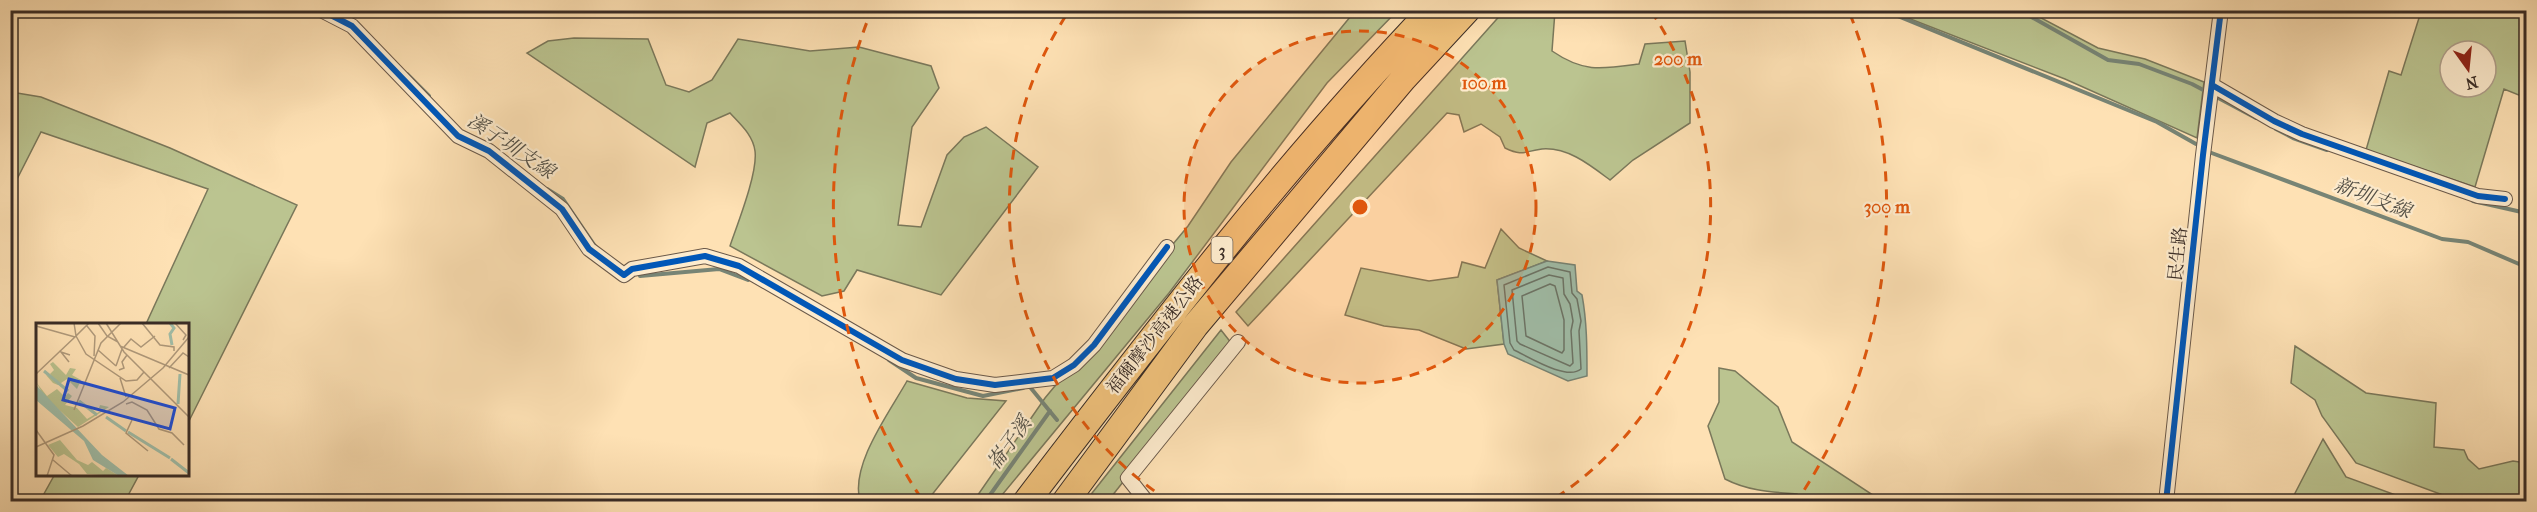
<svg xmlns="http://www.w3.org/2000/svg" width="2537" height="512" font-family="'IM FELL French Canon','Noto Serif TC',serif">
  <style>
    .green { fill: #bbc490; stroke: #7a785b; stroke-width: 1.5; fill-rule: evenodd }
    .water { fill: #a0bea9; stroke: #778475; stroke-width: 1.5 }
    .lines { fill: none; stroke-linecap: round; stroke-linejoin: round }
    .shore { stroke: #6c7568; stroke-width: 1.5 }
    .stream { stroke: #778475; stroke-width: 4 }
    .minor-casing { stroke: #6a594a; stroke-width: 16 }
    .motorway-casing { stroke: #392c26; stroke-width: 28 }
    .minor { stroke: #feecce; stroke-width: 14 }
    .motorway { stroke: #efc07a; stroke-width: 26 }
    .cycleway-casing { stroke: #feecce; stroke-width: 10 }
    .cycleway { stroke: #0057b8; stroke-width: 6 }
    .ring { fill: none; stroke: #df570d; stroke-width: 3; stroke-dasharray: 10 8 }
    .labels { text-anchor: middle; dominant-baseline: central; stroke-width: 4.5; stroke-linejoin: round; paint-order: stroke }
    .shield { fill: #feecce; stroke: #746658; stroke-width: 1.5 }
    .shield-label { font-size: 16px; font-weight: bold; fill: #392c26 }
    .street-label { font-size: 18px; fill: #392c26; stroke: #feecce }
    .water-label { font-size: 20px; font-style: italic; fill: #535047; stroke: #feecce }
    .inset-river { fill: none; stroke: #a0bea9; stroke-width: 3 }
    .inset-road { fill: none; stroke: #af997b; stroke-width: 1.5 }
    .view { fill: #1d4ed8; fill-opacity: 0.15; stroke: #1d4ed8; stroke-width: 3 }
    .inset-edge { fill: none; stroke: #392c26; stroke-width: 3 }
    .centre { fill: #df570d; stroke: #feecce; stroke-width: 3 }
    .ring-label { font-size: 18px; text-anchor: middle; font-weight: bold; fill: #df570d; stroke: #feecce; stroke-width: 4.5; stroke-linejoin: round; paint-order: stroke }
  </style>
  <rect width="100%" height="100%" fill="#fee1b4"/>
  <filter id="stains"><feTurbulence type="fractalNoise" baseFrequency=".00333" numOctaves="4"/><feColorMatrix values="0 0 0 0 .2 0 0 0 0 .09 0 0 0 0 .02 0 0 0 .5 -.17"/></filter>
  <radialGradient id="worn" r=".72"><stop offset=".6" stop-color="#630" stop-opacity="0"/><stop offset="1" stop-color="#630" stop-opacity=".3"/></radialGradient>
  <path class="green" d="M 1896,10 L 2028,11 L 2098,48 L 2145,59 L 2204,82 L 2197,138 L 2065,79 L 1895,13 Z
    M 1355,11 L 1397,11 L 1327,83 L 1169,293 L 997,501 L 973,502 L 1045,398 L 1188,226 L 1231,162 Z
    M 1504,11 L 1555,11 L 1552,51 C 1584,73 1602,69 1639,64 L 1645,44 L 1685,41 L 1690,72 L 1690,123 L 1633,160 L 1610,180 C 1590,165 1568,147 1542,149 C 1524,151 1524,157 1505,148 L 1500,137 L 1481,124 L 1464,132 L 1459,115 L 1447,113 L 1248,326 L 1236,312 Z
    M 2410,11 L 2526,11 L 2526,98 L 2504,89 L 2475,187 L 2366,150 L 2389,71 L 2401,75 L 2419,18 ZM 2450,51 L 2486,51 L 2486,87 L 2450,87 Z
    M 574,38 L 648,39 L 666,85 L 689,92 L 712,80 L 738,39 L 810,51 L 859,47 L 931,66 L 939,88 L 912,127 L 898,225 L 921,227 L 947,155 L 964,137 L 986,127 L 1038,167 L 941,295 L 857,270 L 844,291 L 822,296 L 730,246 C 737,225 758,173 755,151 C 753,135 740,124 730,113 L 707,123 L 695,167 L 527,53 L 548,41 Z
    M 11,92 L 41,97 L 170,148 L 297,205 L 188,423 L 188,324 L 146,324 L 208,189 L 41,132 L 11,191 Z
    M 1501,229 L 1519,248 L 1547,261 L 1497,280 L 1504,344 L 1466,349 L 1419,330 L 1384,326 L 1345,315 L 1361,268 L 1429,281 L 1458,277 L 1462,262 L 1485,268 Z
    M 1221,330 L 1232,344 L 1108,501 L 1085,502 Z
    M 2295,346 L 2366,393 L 2436,403 L 2434,447 L 2464,450 L 2468,459 L 2479,469 L 2513,461 L 2526,463 L 2526,501 L 2459,501 L 2356,463 L 2322,416 L 2315,400 L 2291,383 Z
    M 1719,368 L 1735,371 L 1778,407 L 1792,442 L 1882,501 L 1802,501 L 1797,494 C 1772,492 1748,491 1725,479 L 1708,426 L 1719,402 Z
    M 907,381 L 967,398 L 1006,401 L 927,501 L 860,501 C 850,465 889,413 907,381 Z
    M 2323,439 L 2346,477 L 2412,501 L 2291,501 Z
    M 55,474 L 139,474 L 139,475 L 125,501 L 40,501 Z"/>
  <path class="water" d="M 1547,261 L 1575,265 L 1577,291 L 1582,295 C 1587,322 1587,348 1587,376 L 1568,381 L 1508,354 L 1504,344 L 1497,280 Z"/>
  <g class="lines">
    <path class="shore" d="M 1548,267 L 1570,272 L 1572,293 L 1577,299 L 1581,321 L 1579,331 L 1581,369 C 1567,381 1529,357 1514,350 L 1510,343 L 1504,285 Z
      M 1549,275 L 1563,278 L 1564,294 L 1570,304 L 1573,321 L 1571,331 L 1573,363 L 1570,366 L 1520,344 L 1517,341 L 1512,290 Z
      M 1550,284 L 1555,286 L 1564,320 L 1564,350 L 1562,353 L 1526,336 L 1522,296 Z"/>
    <path class="stream" d="M 1883,10 L 2157,122 L 2196,144
      M 2019,10 L 2108,60 L 2139,64 L 2192,84 L 2256,118
      M 407,74 L 429,96
      M 2276,129 L 2293,138 L 2327,150
      M 2209,152 L 2442,239 L 2468,242 L 2526,267
      M 547,189 L 563,199 L 597,249
      M 2473,201 L 2526,213
      M 640,276 L 719,269 L 748,280
      M 889,360 L 916,378 L 983,396 L 1023,388
      M 1030,387 L 1057,420
      M 985,502 L 1050,411"/>
    <defs>
      <path id="minor" d="M 321,10 L 352,26 L 458,136 L 489,151 L 562,209 L 589,249 L 624,275 L 632,269 L 705,256 L 739,266 L 902,360 L 956,379 L 995,385 L 1053,378 L 1074,365 L 1094,345 L 1167,247
        M 2212,85 L 2274,121 L 2302,134 L 2478,196 L 2505,199
        M 1147,502 L 1128,478 L 1238,342
        M 2166,502 L 2203,155 L 2221,10"/>
      <path id="motorway" d="M 1026,502 C 1155,333 1285,164 1432,10
        M 1065,502 L 1195,326 L 1403,79 L 1467,10"/>
    </defs>
    <use href="#minor" class="minor-casing"/>
    <use href="#motorway" class="motorway-casing"/>
    <use href="#minor" class="minor"/>
    <use href="#motorway" class="motorway"/>
    <defs>
      <path id="cycleway" d="M 321,10 L 352,26 L 458,136 L 489,151 L 562,209 L 589,249 L 624,275 L 632,269 L 705,256 L 739,266 L 902,360 L 956,379 L 995,385 L 1053,378 L 1074,365 L 1094,345 L 1167,247
        M 2212,85 L 2274,121 L 2302,134 L 2478,196 L 2505,199
        M 2166,502 L 2203,155 L 2221,10"/>
    </defs>
    <use href="#cycleway" class="cycleway-casing"/>
    <use href="#cycleway" class="cycleway"/>
  </g>
  <circle cx="1360" cy="207" r="176" fill="#df570d" fill-opacity=".12"/>
  <g class="ring">
    <circle cx="1360" cy="207" r="176"/>
    <path d="M1169 501A351 351 0 0 1 1069 11M1651 11A351 351 0 0 1 1551 501"/>
    <path d="M921 498A527 527 0 0 1 870 14M1850 14A527 527 0 0 1 1799 498"/>
  </g>
  <g class="labels">
    <rect class="shield" x="1211.5" y="237" width="21" height="26" rx="4.5"/>
    <g class="shield-label">
      <text x="1222" y="250">3</text>
    </g>
    <g class="street-label">
      <text transform="translate(2178 254) rotate(-84)">民生路</text>
      <text transform="translate(1155 335) rotate(-52)">福爾摩沙高速公路</text>
    </g>
    <g class="water-label">
      <text transform="translate(511 146) rotate(34)">溪子圳支線</text>
      <text transform="translate(2373 198) rotate(21)">新圳支線</text>
      <text transform="translate(1009 443) rotate(-54)">崙子溪</text>
    </g>
  </g>
  <g transform="translate(36 323)">
    <rect width="153" height="153" fill="#fee1b4"/>
    <path d="M 17,39 L 30,52 L 34,45 L 40,46 L 36,52 L 45,57 L 41,66 L 31,56 L 22,62 L 17,60 L 10,52 L 18,56 L 14,51 L 18,47 L 14,41 ZM 0,59 L 11,73 L 21,66 L 29,74 L 32,70 L 36,73 L 29,82 L 41,85 L 51,96 L 68,86 L 63,85 L 64,82 L 73,84 L 42,104 L 8,73 ZM 24,117 L 41,137 L 52,142 L 56,139 L 67,148 L 70,145 L 83,153 L 51,151 L 43,141 L 28,131 L 22,134 L 12,122 Z" fill="#bbc490"/>
    <path d="M 0,62 L 66,132 L 93,153 L 83,153 L 57,137 L 48,118 L 0,77 Z" fill="#a0bea9"/>
    <path class="inset-river" d="M 134,0 L 138,5 L 134,11 L 136,22M 8,48 L 32,68M 43,78 L 61,92M 142,81 L 144,51M 70,94 L 90,108M 92,109 L 134,135M 135,136 L 153,150"/>
    <path class="inset-road" d="M 53,0 L 40,13 L 50,31 L 90,58 L 101,57 L 108,49M 62,0 L 71,13 L 82,19M 70,0 L 88,29 L 153,94M 106,0 L 124,22 L 138,24 L 138,28M 139,0 L 150,12 L 147,17M 0,3 L 39,14M 51,3 L 59,13 L 58,33M 84,23 L 153,52M 88,24 L 95,16 L 105,24 L 119,13M 62,27 L 80,43M 33,39 L 25,29 L 34,32M 80,43 L 86,26M 133,45 L 147,30 L 153,34M 83,47 L 88,45 L 86,39 L 91,32M 0,51 L 40,13 L 38,0M 84,55 L 90,74M 90,81 L 96,79 L 111,87 L 123,106 L 136,110 L 148,122M 38,87 L 65,20 L 85,0M 96,97 L 90,110 L 112,128M 0,107 L 18,132 L 11,153M 0,124 L 47,103 L 87,79 L 127,45 L 153,14M 17,137 L 36,153"/>
    <path class="view" d="M 33,56 L 139,85 L 134,106 L 27,77 Z"/>
    <rect width="153" height="153" class="inset-edge"/>
  </g>
  <circle cx="1360" cy="207" r="9" class="centre"/>
  <g class="ring-label">
    <text x="1678" y="65">200 m</text>
    <text x="1484" y="89">100 m</text>
    <text x="1887" y="213">300 m</text>
  </g>
  <rect width="2537" height="512" fill="none" stroke="#fee1b4" stroke-width="36"/>
  <rect x="12" y="12" width="2513" height="488" fill="none" stroke="#392c26" stroke-width="3"/>
  <rect x="18" y="18" width="2501" height="476" fill="none" stroke="#392c26" stroke-width="1.5"/>
  <g transform="translate(2468 69) rotate(165)"><circle r="28" fill="#feecce" stroke="#af9f8b" stroke-width="1.5"/>
  <path d="M0-4.5L10 22L0 15L-10 22Z" fill="#8f2418"/>
  <text y="-9" font-size="16" font-weight="bold" text-anchor="middle" fill="#392c26">N</text>
  </g>
  <rect width="100%" height="100%" filter="url(#stains)"/>
  <rect width="100%" height="100%" fill="url(#worn)"/>
</svg>
